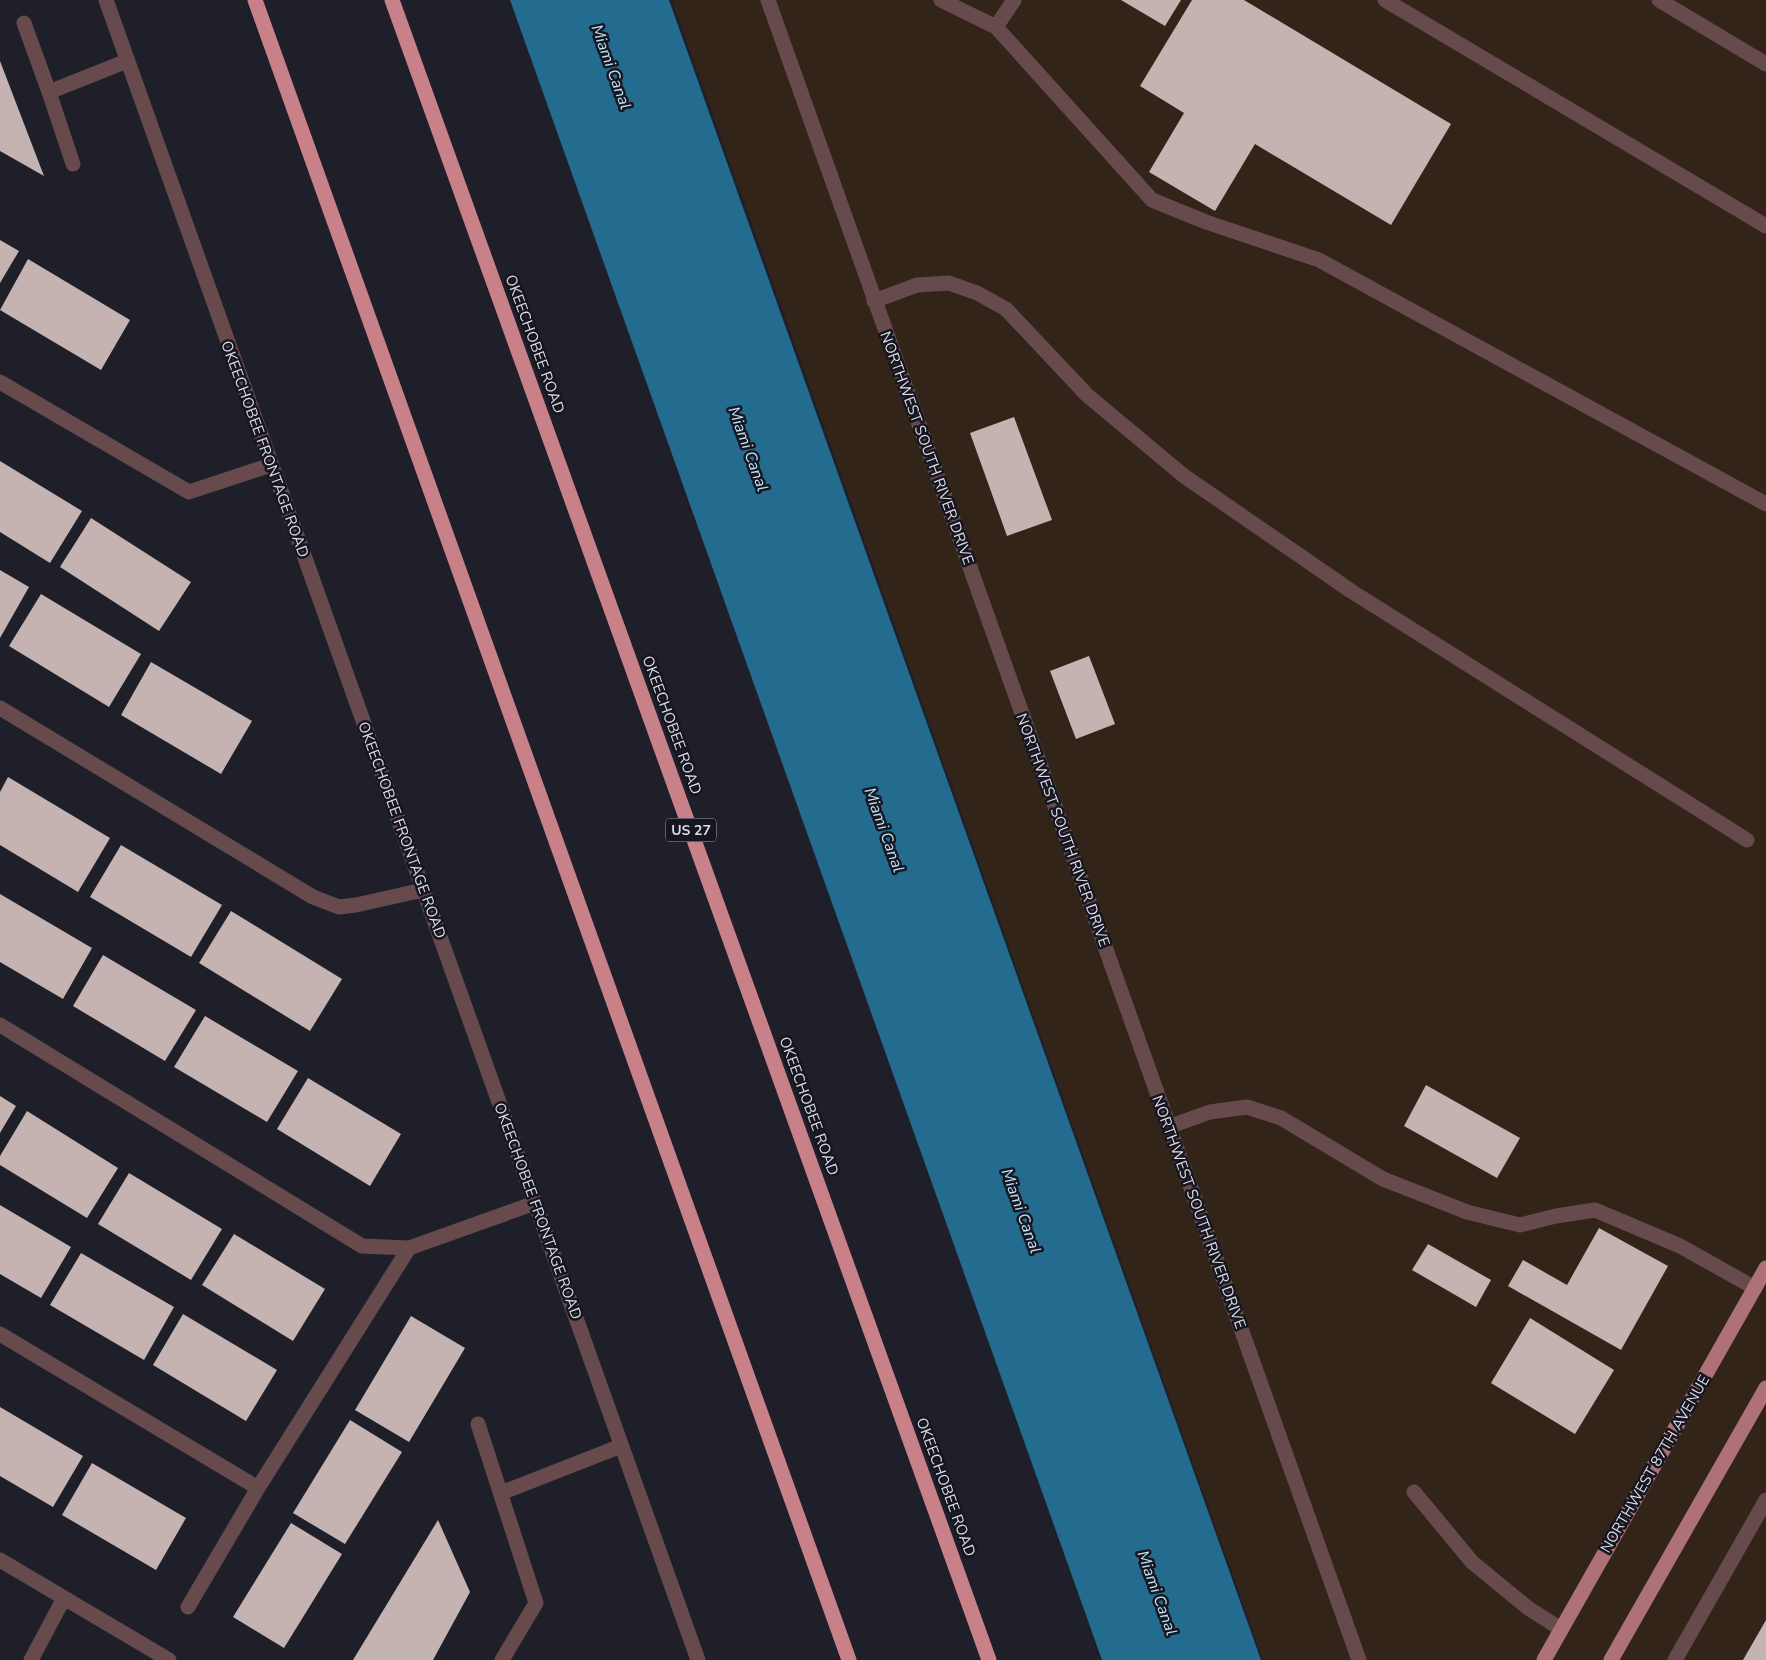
<svg xmlns="http://www.w3.org/2000/svg" width="1766" height="1660" font-family="'Nunito Sans',sans-serif">
  <style>
    .industrial { fill: #332419 }
    .water { fill: #236c8f }
    .building { fill: #c4b3b1 }
    .lines { fill: none; stroke-linecap: round; stroke-linejoin: round }
    .minor { stroke: #674a4c; stroke-width: 15 }
    .major { stroke: #ad7177; stroke-width: 15 }
    .highway { stroke: #c88188; stroke-width: 15 }
    .labels { text-anchor: middle; dominant-baseline: central; stroke-width: 5; stroke-linejoin: round; paint-order: stroke }
    .shield { fill: #161620; stroke: #a1a1aa; stroke-width: 1 }
    .shield-label { font-size: 14px; font-weight: bold; fill: #dddde5 }
    .street-label { font-size: 15px; fill: #dddde5; stroke: #161620 }
    .water-label { font-size: 16px; font-style: italic; fill: #bfe3f8; stroke: #161620 }
  </style>
  <rect width="100%" height="100%" fill="#1f1f2a"/>
  <path class="industrial" d="M 672,0 L 1766,0 L 1766,1660 L 1263,1660 Z"/>
  <path class="water" d="M 510,0 L 669,0 L 1261,1660 L 1102,1660 Z"/>
  <path class="building" d="M 1121,0 L 1181,0 L 1165,26 Z
    M 1192,0 L 1244,0 L 1451,124 L 1391,225 L 1255,144 L 1215,211 L 1149,172 L 1184,113 L 1140,86 Z
    M 0,61 L 44,176 L 0,151 Z
    M 0,240 L 19,251 L 0,283 Z
    M 28,259 L 130,320 L 101,370 L 0,310 Z
    M 1014,417 L 1052,520 L 1007,536 L 970,433 Z
    M 0,461 L 82,511 L 50,563 L 0,532 Z
    M 91,518 L 191,582 L 159,631 L 60,567 Z
    M 0,570 L 29,587 L 0,638 Z
    M 41,594 L 141,654 L 109,707 L 9,646 Z
    M 1089,656 L 1115,724 L 1076,739 L 1050,671 Z
    M 151,662 L 252,721 L 221,774 L 121,715 Z
    M 8,777 L 110,838 L 78,892 L 0,845 L 0,792 Z
    M 121,845 L 222,905 L 191,957 L 90,897 Z
    M 0,894 L 92,948 L 63,999 L 0,962 Z
    M 231,911 L 342,979 L 310,1031 L 199,963 Z
    M 103,955 L 196,1010 L 165,1061 L 73,1006 Z
    M 205,1016 L 298,1071 L 267,1122 L 174,1067 Z
    M 308,1078 L 401,1134 L 370,1186 L 277,1129 Z
    M 1426,1085 L 1520,1138 L 1497,1178 L 1404,1126 Z
    M 0,1096 L 16,1106 L 0,1133 Z
    M 27,1111 L 118,1168 L 87,1218 L 0,1165 L 0,1156 Z
    M 129,1173 L 222,1229 L 191,1280 L 98,1224 Z
    M 0,1205 L 71,1247 L 41,1298 L 0,1274 Z
    M 1599,1228 L 1668,1266 L 1621,1350 L 1508,1286 L 1523,1260 L 1567,1285 Z
    M 234,1234 L 325,1289 L 293,1341 L 202,1285 Z
    M 1428,1244 L 1491,1280 L 1476,1307 L 1412,1270 Z
    M 81,1253 L 174,1307 L 144,1360 L 50,1305 Z
    M 183,1314 L 277,1370 L 246,1421 L 153,1365 Z
    M 411,1316 L 465,1348 L 409,1442 L 355,1410 Z
    M 1530,1318 L 1614,1370 L 1575,1434 L 1491,1383 Z
    M 0,1407 L 83,1456 L 53,1507 L 0,1476 Z
    M 350,1420 L 402,1452 L 345,1544 L 293,1513 Z
    M 92,1463 L 186,1518 L 156,1570 L 62,1515 Z
    M 438,1520 L 470,1592 L 433,1660 L 353,1660 Z
    M 291,1523 L 342,1554 L 284,1648 L 233,1617 Z
    M 1766,1620 L 1766,1660 L 1743,1660 Z"/>
  <g class="lines">
    <path class="minor" d="M 106,0 L 698,1660
      M 768,0 L 1359,1660
      M 941,0 L 996,27 L 1014,0
      M 1385,0 L 1766,226
      M 1659,0 L 1766,64
      M 24,23 L 49,92
      M 996,27 L 1152,200 L 1206,222 L 1319,260 L 1766,504
      M 73,164 L 49,92 L 127,61
      M 874,301 L 917,285 L 949,283 L 977,293 L 1006,309 L 1087,395 L 1184,476 L 1351,591 L 1747,840
      M 0,382 L 189,492 L 271,465
      M 0,708 L 313,897 L 339,907 L 356,905 L 423,890
      M 0,1025 L 362,1246 L 409,1248
      M 1168,1127 L 1210,1112 L 1247,1107 L 1281,1118 L 1383,1179 L 1467,1212 L 1520,1225 L 1556,1216 L 1595,1210 L 1680,1246 L 1755,1288
      M 0,1334 L 258,1488
      M 478,1424 L 536,1603 L 502,1660
      M 1414,1492 L 1472,1562 L 1528,1608 L 1561,1629
      M 501,1493 L 621,1446
      M 0,1560 L 169,1660
      M 188,1607 L 258,1488 L 409,1248 L 535,1203
      M 31,1660 L 64,1598
      M 1675,1660 L 1766,1500"/>
    <path class="major" d="M 1544,1660 L 1766,1268
      M 1611,1660 L 1766,1388"/>
    <path class="highway" d="M 255,0 L 849,1660
      M 392,0 L 989,1660"/>
  </g>
  <g class="labels">
    <rect class="shield" x="666" y="818.5" width="50" height="23" rx="4"/>
    <g class="shield-label">
      <text x="691" y="830">US 27</text>
    </g>
    <g class="street-label">
      <text transform="translate(535 344) rotate(70)">OKEECHOBEE ROAD</text>
      <text transform="translate(927 448) rotate(70)">NORTHWEST SOUTH RIVER DRIVE</text>
      <text transform="translate(265 449) rotate(70)">OKEECHOBEE FRONTAGE ROAD</text>
      <text transform="translate(672 725) rotate(70)">OKEECHOBEE ROAD</text>
      <text transform="translate(402 830) rotate(70)">OKEECHOBEE FRONTAGE ROAD</text>
      <text transform="translate(1063 830) rotate(70)">NORTHWEST SOUTH RIVER DRIVE</text>
      <text transform="translate(809 1106) rotate(70)">OKEECHOBEE ROAD</text>
      <text transform="translate(538 1211) rotate(70)">OKEECHOBEE FRONTAGE ROAD</text>
      <text transform="translate(1199 1212) rotate(70)">NORTHWEST SOUTH RIVER DRIVE</text>
      <text transform="translate(1655 1464) rotate(-60)">NORTHWEST 87TH AVENUE</text>
      <text transform="translate(946 1487) rotate(70)">OKEECHOBEE ROAD</text>
    </g>
    <g class="water-label">
      <text transform="translate(611 67) rotate(70)">Miami Canal</text>
      <text transform="translate(748 449) rotate(70)">Miami Canal</text>
      <text transform="translate(884 830) rotate(70)">Miami Canal</text>
      <text transform="translate(1021 1211) rotate(70)">Miami Canal</text>
      <text transform="translate(1157 1593) rotate(70)">Miami Canal</text>
    </g>
  </g>
</svg>
